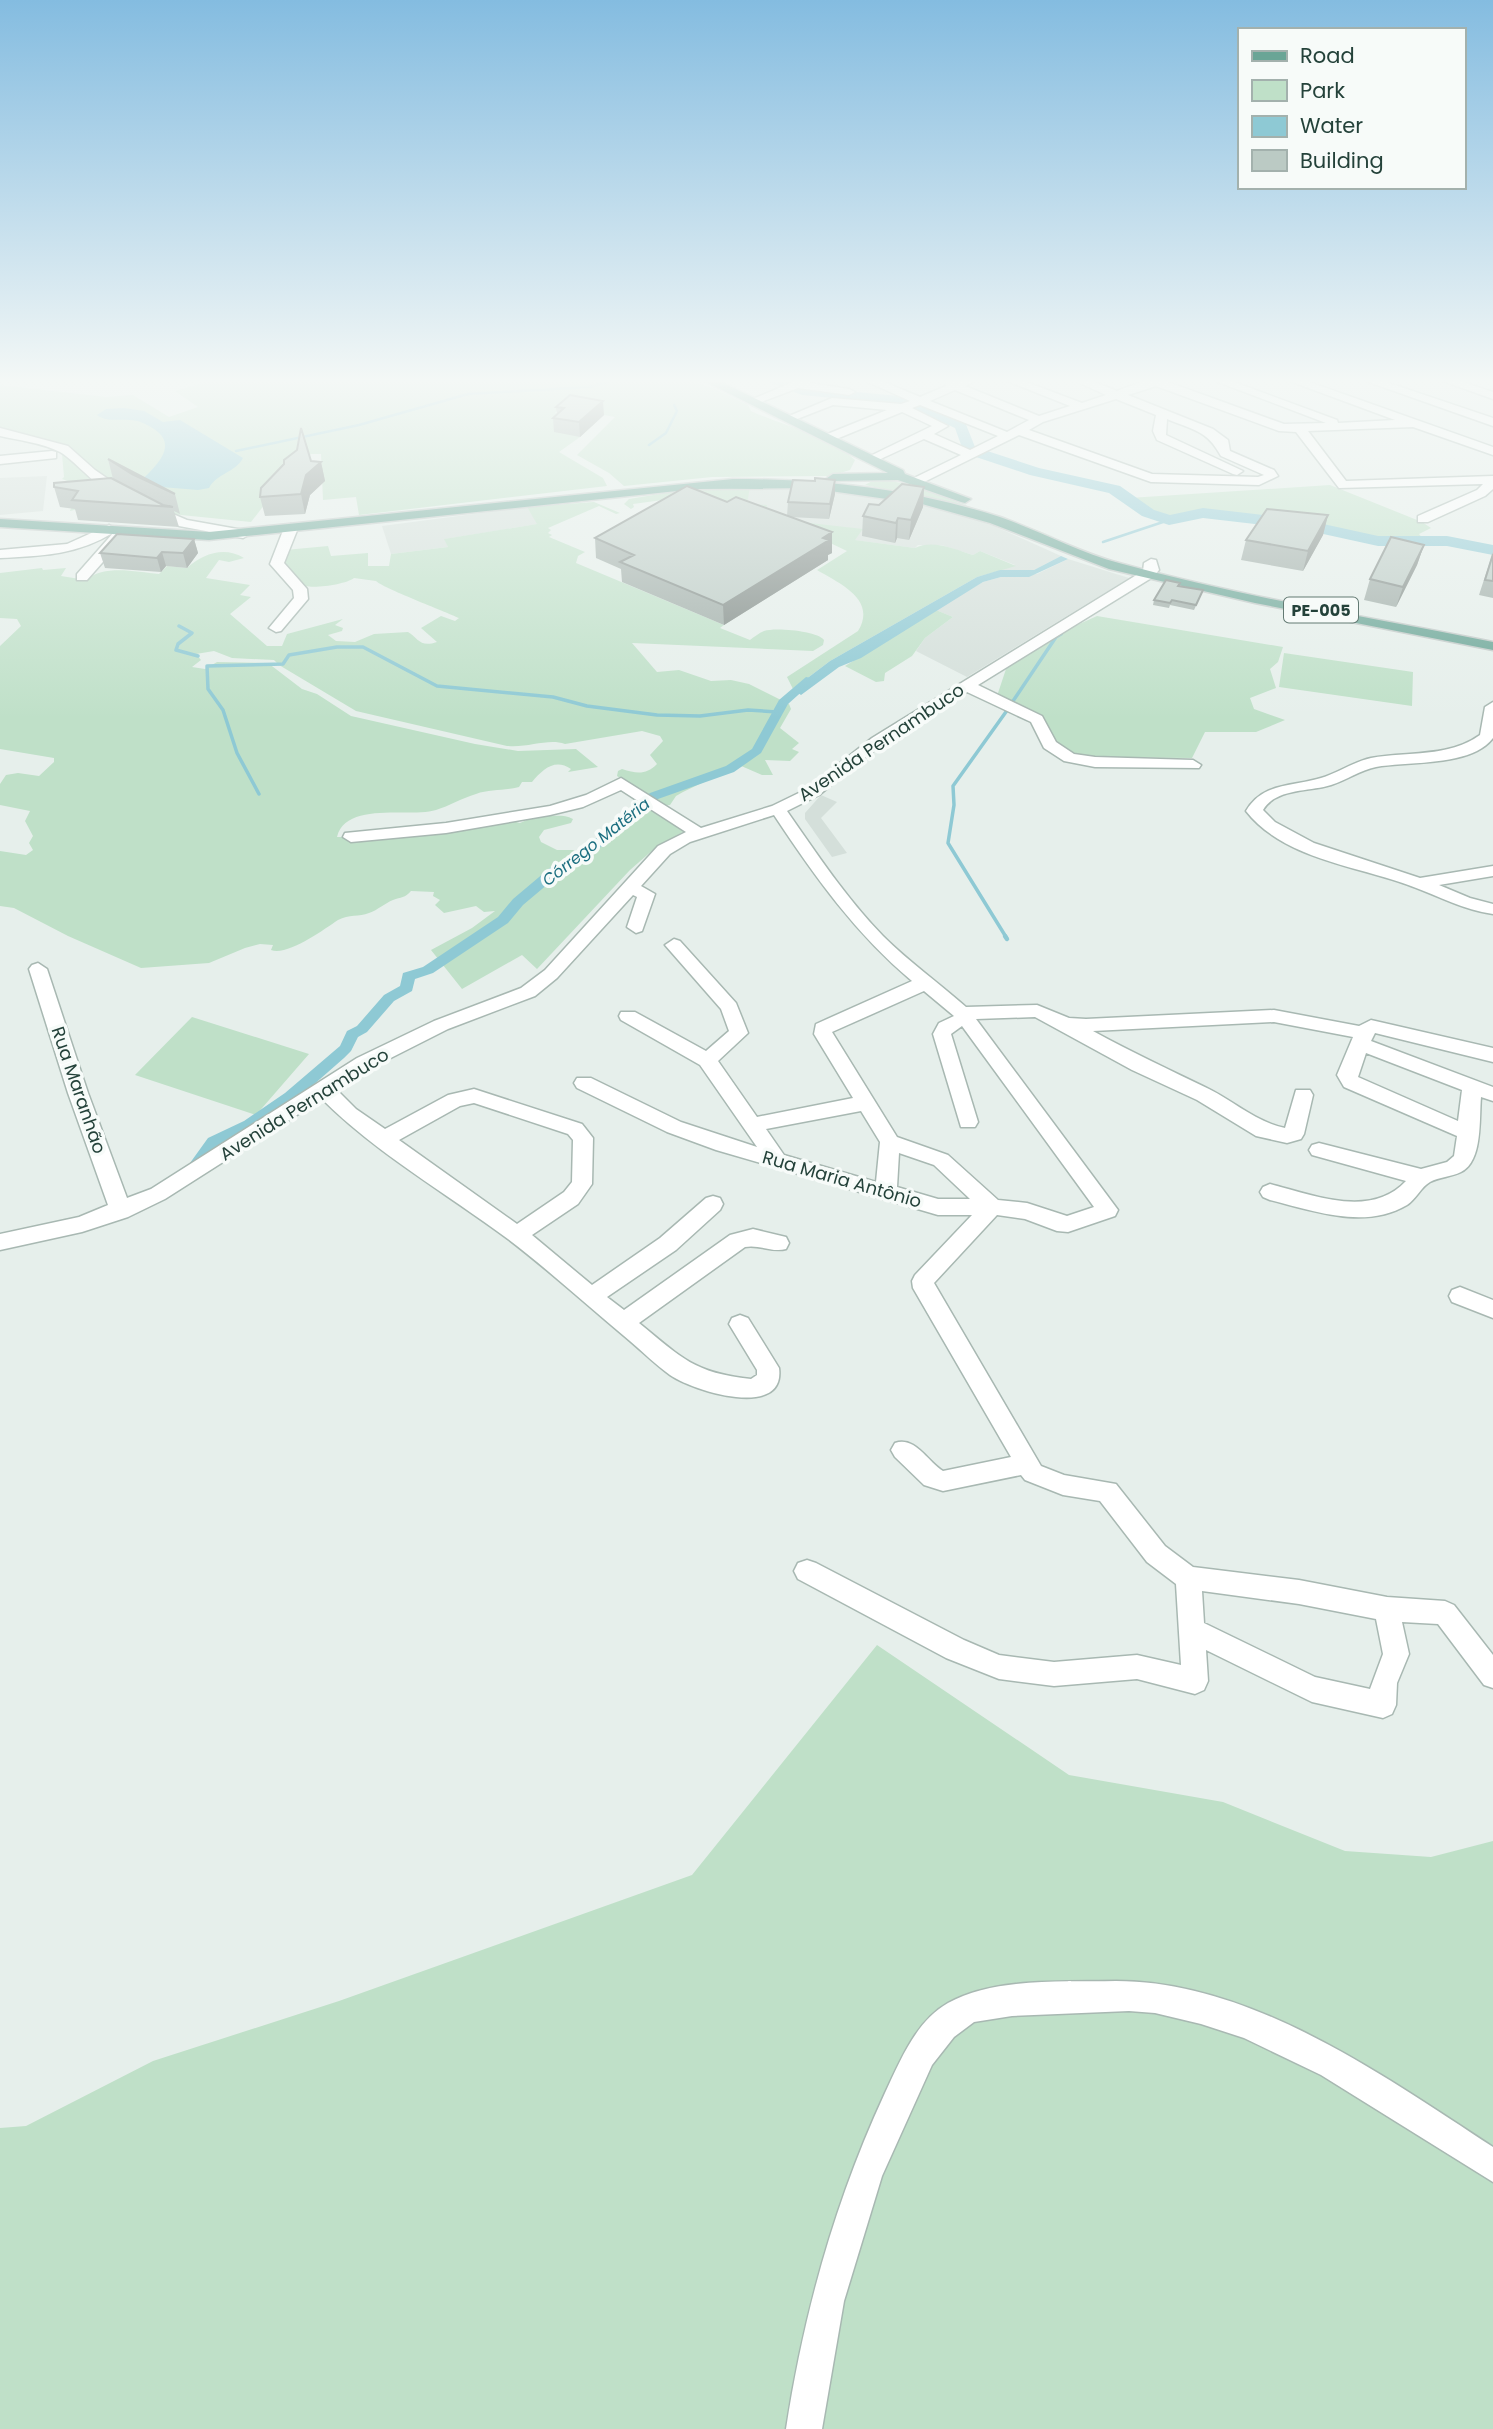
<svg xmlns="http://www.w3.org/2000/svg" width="1493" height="2429" font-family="Poppins,sans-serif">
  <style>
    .built { fill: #d4dfda }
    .green { fill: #bfe0c8 }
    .water { fill: #8ec9d4 }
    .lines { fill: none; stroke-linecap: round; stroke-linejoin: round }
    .stream-far2 { stroke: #8ec9d4; stroke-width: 2.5 }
    .stream-far1 { stroke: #8ec9d4; stroke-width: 3.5 }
    .stream { stroke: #8ec9d4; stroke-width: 4.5 }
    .canal { fill: #8ec9d4; fill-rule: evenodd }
    .river { fill: #8ec9d4; fill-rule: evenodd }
    .minor-casing { stroke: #a8b8b2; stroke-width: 3 }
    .major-casing { stroke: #c2cac8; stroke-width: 3 }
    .minor { fill: #fff; fill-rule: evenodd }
    .major { fill: #6aa596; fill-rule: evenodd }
    .wall { fill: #a1aea9 }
    .shaded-wall { fill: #838d89 }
    .building { fill: #bbcac4; stroke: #838d89; stroke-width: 2 }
    .labels { text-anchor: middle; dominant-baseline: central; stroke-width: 7; stroke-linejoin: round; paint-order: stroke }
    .shield { fill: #f7fbf9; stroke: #637a73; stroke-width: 2 }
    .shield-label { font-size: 16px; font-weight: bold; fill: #24423a }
    .far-water-label { font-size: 16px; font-style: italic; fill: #1c6f80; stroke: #f7fbf9 }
    .street-label { font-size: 18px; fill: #24423a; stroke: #f7fbf9 }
  </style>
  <rect width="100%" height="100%" fill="#e6efeb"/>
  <path class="built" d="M 47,476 L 43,511 L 0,515 L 0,478 Z
    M 750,487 L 815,489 L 893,498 L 937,507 L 994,526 L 1061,556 L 1034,570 L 1000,570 L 1015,565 L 980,551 L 973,555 L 941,545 L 918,545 L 915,548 L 854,540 L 862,530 L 764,518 L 746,504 Z
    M 527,507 L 538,524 L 445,539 L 448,547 L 391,554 L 382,526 Z
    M 1068,559 L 1129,578 L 967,677 L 916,651 L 925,638 L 953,617 L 936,610 L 941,606 L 983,582 L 1001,577 L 1037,574 Z
    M 821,795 L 837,802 L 821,818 L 847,853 L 832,857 L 805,819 L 805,813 Z"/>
  <path class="green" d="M 217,379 L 684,379 L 713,388 L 748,405 L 751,411 C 785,427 827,434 855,460 L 850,470 L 830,476 L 712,477 L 624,486 L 609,473 L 577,455 L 615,417 L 561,407 L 555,413 L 564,415 L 580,437 L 559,452 L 603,478 L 607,486 L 359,515 L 356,497 L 323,500 L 321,454 L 311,454 L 286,477 L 251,522 L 91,506 L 70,511 L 79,485 L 62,479 L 64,477 L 61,443 L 0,427 L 0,385 L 106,397 L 133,395 L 169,417 L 198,407 L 175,391 Z
    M 874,480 C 907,480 932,493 962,504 C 993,515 1024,525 1055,537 L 960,505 L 865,485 Z
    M 1330,485 L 1422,522 L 1431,528 L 1419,534 L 1425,541 L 1378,541 L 1305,525 L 1203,513 L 1169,520 L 1148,513 L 1129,498 Z
    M 750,487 L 747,504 L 767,505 L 765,518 L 863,529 L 855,540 L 915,548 C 932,539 955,549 973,555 L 980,551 L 1016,566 L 977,577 L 830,661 L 793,689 L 787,677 L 858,631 C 877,600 841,584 817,570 L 847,551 L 826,541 L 670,499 L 633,504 L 634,507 L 631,509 L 624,504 L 629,499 L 690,489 Z
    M 594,502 L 620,513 L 616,514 L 599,506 L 548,528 L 551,530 L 548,533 L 552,535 L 549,537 L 585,552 L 578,556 L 576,563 L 724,625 L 720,628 L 750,640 C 754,637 759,633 764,631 C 775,627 818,631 824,640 L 823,645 L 813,651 L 632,643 L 657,672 L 679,670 L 711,681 L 731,680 L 749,684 L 789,704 L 791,709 L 780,728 L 799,743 L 792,749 L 799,752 L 790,761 L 765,760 L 773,775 L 762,775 L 739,765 L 683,792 L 676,796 L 670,805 L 663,806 L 617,776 L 618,771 L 622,769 C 637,774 646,775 657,764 L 650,755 L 663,741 L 660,736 L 642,731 L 565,744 C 548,738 529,748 507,746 L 356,711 L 279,665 L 274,660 L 232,658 L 214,651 L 196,654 L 201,660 L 192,667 L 205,669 L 217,662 L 268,663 L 302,689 L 317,694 L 351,716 L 475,744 L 518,751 L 576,749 L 598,767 L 568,772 L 571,769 C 555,758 543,769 532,782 L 522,782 L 519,787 C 505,791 490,789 476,794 C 462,798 449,806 436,810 C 409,818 346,801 337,837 L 403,837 L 509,820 L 520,823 L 538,815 C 551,818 561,813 573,819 L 571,823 L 544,830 L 539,837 L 541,842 L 557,850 L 573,850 L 579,854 L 630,807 L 644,800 L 686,830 L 654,849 L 630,870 L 537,969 L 522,955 L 462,989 L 431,950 L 472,928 L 495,911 L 484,912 L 476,906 L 444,913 L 435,905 L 440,900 L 433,896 L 434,892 L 411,891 C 405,898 401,897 393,900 C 385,903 378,910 369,913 C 359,917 349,914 338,920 C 323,930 288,956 271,950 L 273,945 L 260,944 L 245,948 L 209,963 L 141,968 L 68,936 L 14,908 L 0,906 L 0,851 L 26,855 L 33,850 L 29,843 L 33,836 L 25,821 L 30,811 L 0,805 L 0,784 L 6,775 L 18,773 L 39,776 L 54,762 L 54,758 L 0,749 L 0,646 L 21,626 L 17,619 L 0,618 L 0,573 L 42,568 L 43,570 L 66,568 L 61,576 L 86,580 C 105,564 136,572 159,574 L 167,566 L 187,568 C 203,553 225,546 244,558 L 229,562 L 219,560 L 206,578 L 250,585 L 240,595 L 251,597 L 230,614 L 267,646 L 282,646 L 287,634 L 343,619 L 335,625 L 343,628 L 342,631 L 328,635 L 336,641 L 355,642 L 374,634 L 408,632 C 418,638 420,648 437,642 L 421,628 L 441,616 L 455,621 L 459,618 C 446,612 381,587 376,581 L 354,578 C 345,585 308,590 299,584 C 291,579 284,570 277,564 L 285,550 L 328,546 L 331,556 L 368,553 L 368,566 L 389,566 L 391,554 L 448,547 L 444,539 L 537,524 L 527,507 Z
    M 936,610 L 953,617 L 925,638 L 912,656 L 885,673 L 884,681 L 876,682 L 845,666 Z
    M 1097,616 L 1283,647 L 1278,662 L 1270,669 L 1276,688 L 1250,698 L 1254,709 L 1285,720 L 1256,732 L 1205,732 L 1192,758 L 1077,757 L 1052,747 L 1044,723 L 997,696 L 1007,666 L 1046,639 Z
    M 1284,653 L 1413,672 L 1412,706 L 1279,687 Z
    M 192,1017 L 309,1054 L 256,1115 L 135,1075 Z
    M 877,1645 L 1069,1775 L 1223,1802 L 1345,1851 L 1431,1857 L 1493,1841 L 1493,2429 L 0,2429 L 0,2128 L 26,2126 L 153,2061 L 339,2001 L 692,1875 Z"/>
  <path class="water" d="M 124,408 L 144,411 L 163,422 L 180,420 L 243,458 C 235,473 217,473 209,488 L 198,490 L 137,485 C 152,469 181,447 154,429 C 146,424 139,420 129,420 C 118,419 106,422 97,415 L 106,409 Z
    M 1061,556 L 1068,559 L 1029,577 L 1001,577 L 983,582 L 861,658 L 839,667 L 801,695 L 793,689 L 830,661 L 977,577 L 1000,570 L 1034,570 Z"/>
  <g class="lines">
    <path class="stream-far2" d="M 649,445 L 666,433 L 677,411 L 674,405
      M 236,451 L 359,425 L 468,394 L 589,387 L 618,379
      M 1103,542 L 1169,520"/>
    <path class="stream-far1" d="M 179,626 L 192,633 L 178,644 L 176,650 L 198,656
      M 1011,704 L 1056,637 L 1061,634
      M 259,794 L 237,753 L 223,710 L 208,689 L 207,666 L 283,664 L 289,655 L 337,647 L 363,647 L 437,686 L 553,697 L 587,706 L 657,715 L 700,716 L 748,710 L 777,712
      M 1006,937 L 948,843 L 954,805 L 953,786 L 1008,709"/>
    <path class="stream" d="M 1005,936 L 1007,939"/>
    <path class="canal" d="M 806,677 L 816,679 L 788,704 L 761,753 L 734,772 L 658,799 L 589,857 L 561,873 L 523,905 L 508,923 L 433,973 L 415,979 L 412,991 L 394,1001 L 367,1032 L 358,1037 L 351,1051 L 344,1058 L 295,1101 L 254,1129 L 218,1146 L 203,1167 L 193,1167 L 190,1163 L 208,1138 L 244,1121 L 285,1093 L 340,1046 L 347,1031 L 357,1026 L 384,995 L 400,986 L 403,973 L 423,967 L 498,917 L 513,899 L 551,867 L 581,851 L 650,793 L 726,766 L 752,749 L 779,700 Z"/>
    <path class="river" d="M 761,379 L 781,379 L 804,387 L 909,397 L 965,422 L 975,447 L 1039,468 L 1120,486 L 1154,510 L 1170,515 L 1203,508 L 1305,520 L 1378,536 L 1447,536 L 1493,545 L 1493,555 L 1447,546 L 1378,546 L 1305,530 L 1203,518 L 1169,525 L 1142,516 L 1109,493 L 1030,475 L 964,453 L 955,428 L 906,405 L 802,395 Z"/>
    <defs>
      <path id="minor" d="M 800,379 L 812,379 L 810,383 L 849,389 L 855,392 L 849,395 L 798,388 L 756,404 L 746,402 Z
        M 861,379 L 877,379 L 920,397 L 946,386 L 946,382 L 979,379 L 965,386 L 1039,416 L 1070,406 L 1002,379 L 1018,379 L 1082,403 L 1106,395 L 1071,379 L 1087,379 L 1117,391 L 1149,379 L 1173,379 L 1168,382 L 1284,424 L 1326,423 L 1210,379 L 1226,379 L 1337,420 L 1338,423 L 1395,420 L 1284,379 L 1301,379 L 1493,447 L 1493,455 L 1413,427 L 1308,431 L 1346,481 L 1493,476 L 1493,489 L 1485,496 L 1428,522 L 1418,522 L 1418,516 L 1477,490 L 1483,484 L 1339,488 L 1296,432 L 1279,431 L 1156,386 L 1128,395 L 1213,429 L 1228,440 L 1230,451 L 1274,470 L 1278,476 L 1259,485 L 1151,482 L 1019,435 L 918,485 L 914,484 L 914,478 L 961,455 L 924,439 L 874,462 L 864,459 L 932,426 L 902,412 L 829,442 L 825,441 L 825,435 L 887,410 L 833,405 L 792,421 L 782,419 L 832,398 L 901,404 L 910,401 ZM 955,390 L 1029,420 L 1007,432 L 930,401 ZM 1116,399 L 1156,415 L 1153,431 L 1157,440 L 1233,474 L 1237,475 L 1243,471 L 1166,435 L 1167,419 C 1193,430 1207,430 1221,456 L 1264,475 L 1258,477 L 1152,474 L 1029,430 L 1043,422 ZM 920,405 L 998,436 L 970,450 L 934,434 L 948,426 L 912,408 Z
        M 1360,379 L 1377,379 L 1493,418 L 1493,426 Z
        M 1437,379 L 1454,379 L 1493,392 L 1493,399 Z
        M 0,428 L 68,446 L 95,470 L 130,494 L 128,497 C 105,500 78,462 60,452 C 43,443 18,440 0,436 Z
        M 52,451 L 56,452 L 56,458 L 0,464 L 0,456 Z
        M 152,505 L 187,520 L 243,530 L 250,534 L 243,538 L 179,526 L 147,512 L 147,506 Z
        M 291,524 L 298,528 L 284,563 L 307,589 L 308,599 L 281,631 L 276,632 L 269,628 L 294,598 L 293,590 L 270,564 L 284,528 Z
        M 109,525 L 116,529 L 114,532 C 78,555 41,556 0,558 L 0,550 L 67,544 Z
        M 119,531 L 126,535 L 124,538 L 87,580 L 77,580 L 77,574 L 114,532 Z
        M 1151,559 L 1156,560 L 1159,570 L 1153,577 L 978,685 L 1042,716 L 1056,742 L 1074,754 L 1095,757 L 1193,760 L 1201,765 L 1199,768 L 1095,767 L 1064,761 L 1044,748 L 1031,722 L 967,692 L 882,744 L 819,795 L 787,811 C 817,854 846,898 883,936 C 909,962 939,983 966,1007 L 1037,1005 L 1069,1018 L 1086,1019 L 1274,1010 L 1359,1026 L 1371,1020 L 1493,1048 L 1493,1062 L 1375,1033 L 1371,1041 L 1493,1087 L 1493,1101 L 1481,1097 C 1479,1118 1483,1161 1461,1172 C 1451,1177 1439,1177 1430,1182 C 1421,1187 1416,1199 1407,1205 C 1365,1230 1314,1211 1270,1200 L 1263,1197 L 1260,1192 L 1263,1187 L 1270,1184 C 1313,1195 1371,1219 1406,1181 L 1312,1155 L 1309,1150 L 1312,1145 L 1319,1143 L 1421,1169 L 1447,1162 L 1454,1156 L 1457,1136 L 1344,1087 L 1337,1075 L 1353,1037 L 1274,1022 L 1093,1031 C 1131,1052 1170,1070 1209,1089 C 1235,1102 1256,1122 1285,1128 L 1296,1090 L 1310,1090 L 1313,1095 L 1304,1134 L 1301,1139 L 1287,1143 L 1256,1136 L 1197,1100 L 1132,1070 L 1035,1017 L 976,1019 L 1118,1210 L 1115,1216 L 1068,1232 L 1057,1231 L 1025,1219 L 997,1215 L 934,1283 L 1041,1466 L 1064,1475 L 1116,1484 L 1165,1546 L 1193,1567 L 1299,1580 L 1387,1597 L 1445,1601 L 1454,1605 L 1493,1655 L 1493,1688 L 1484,1685 L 1438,1624 L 1402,1622 L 1409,1654 L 1397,1683 L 1396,1705 L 1392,1714 L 1383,1718 L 1312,1702 L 1206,1650 L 1208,1681 L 1204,1690 L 1195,1694 L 1137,1679 L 1054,1686 L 999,1679 L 946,1658 L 798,1579 L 794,1571 L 798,1563 L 807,1560 L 816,1563 L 964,1640 L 999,1655 L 1054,1662 L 1137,1655 L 1181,1665 L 1176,1584 L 1147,1562 L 1100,1501 L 1063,1495 L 1025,1480 L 1021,1475 L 943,1491 L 924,1485 L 895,1457 L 891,1450 L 895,1443 C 915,1436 927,1461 943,1471 L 1011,1457 L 913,1288 L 912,1281 L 915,1275 L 972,1215 L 938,1215 L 716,1150 L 667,1132 L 577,1088 L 574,1083 L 577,1078 L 591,1078 L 681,1122 L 757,1147 L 700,1065 L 621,1020 L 619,1016 L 621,1012 L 635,1012 L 706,1051 L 729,1031 L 721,1009 L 665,945 L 674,939 L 680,941 L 736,1003 L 748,1033 L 718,1061 L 757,1117 L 853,1098 L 814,1034 L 816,1024 L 912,981 C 856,934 815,877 774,815 L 690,842 L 670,854 L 641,886 L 655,894 L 642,931 L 636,933 L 627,927 L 637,897 L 633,895 L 557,978 L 535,996 L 448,1029 L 371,1068 L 337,1090 L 356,1109 L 385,1129 L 448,1095 L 474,1089 L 582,1124 L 593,1138 L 592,1184 L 578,1204 L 532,1235 L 592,1285 L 660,1238 L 706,1198 L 713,1196 L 720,1198 L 723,1204 L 720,1210 L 676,1250 L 607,1297 L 624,1310 L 730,1235 L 753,1229 L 786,1237 L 789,1243 L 786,1249 C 772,1253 759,1244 745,1247 L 639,1323 C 682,1358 694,1373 751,1379 L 757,1375 L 757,1370 L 729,1324 L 732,1318 L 740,1315 L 748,1318 L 779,1368 C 786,1420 693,1391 670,1375 C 656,1365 643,1352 630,1341 C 589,1307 550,1271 508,1239 C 446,1193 376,1153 322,1099 L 165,1199 L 128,1217 L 82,1232 L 0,1250 L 0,1234 L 79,1217 L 108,1205 L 68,1093 L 29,969 L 32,965 L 38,963 L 47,969 L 88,1093 L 127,1198 L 151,1189 L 357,1058 L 434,1021 L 521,988 L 545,970 L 658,846 L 686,832 L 621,790 L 583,807 L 550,815 L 446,833 L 351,842 L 343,837 L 345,833 L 446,823 L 550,806 L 586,795 L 621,778 L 701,828 L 772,806 L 807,789 L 872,738 L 1143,571 L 1144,563 ZM 924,991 L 954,1016 L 939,1023 L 933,1034 L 961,1127 L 975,1127 L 978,1122 L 951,1034 L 962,1026 L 1094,1207 L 1067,1216 L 1027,1203 L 998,1200 L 948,1155 L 897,1137 L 832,1032 ZM 1366,1053 L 1462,1090 L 1458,1121 L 1358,1077 ZM 474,1103 L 568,1134 L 573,1140 L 572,1182 L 564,1192 L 517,1224 L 399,1140 L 460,1106 ZM 861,1111 L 880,1142 L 876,1182 L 784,1155 L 766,1129 ZM 899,1153 L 934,1165 L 970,1199 L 938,1199 L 897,1187 ZM 1202,1591 L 1299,1604 L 1376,1619 L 1383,1654 L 1370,1689 L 1315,1677 L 1204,1623 Z
        M 1493,702 L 1493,738 C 1471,767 1409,761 1376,767 C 1360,770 1347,780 1331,785 C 1309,792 1276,788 1263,810 L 1275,822 L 1314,843 L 1420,878 L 1493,866 L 1493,876 L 1439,885 L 1470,898 L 1493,904 L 1493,914 C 1463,910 1439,896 1411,886 C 1358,866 1283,859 1246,811 C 1263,782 1292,787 1321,778 C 1338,773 1353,762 1371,758 C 1408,751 1448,758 1480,735 L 1485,707 Z
        M 1460,1287 L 1493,1300 L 1493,1318 L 1452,1302 L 1449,1296 L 1452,1290 Z
        M 1116,1981 C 1252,1981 1384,2076 1493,2147 L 1493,2182 L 1321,2075 L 1244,2038 L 1201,2024 L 1155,2013 L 1129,2011 L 1012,2016 L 974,2022 L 954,2037 L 932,2065 L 882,2176 L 844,2301 L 822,2429 L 786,2429 C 804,2312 835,2201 885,2093 C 900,2061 916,2021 948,2003 C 994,1977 1065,1982 1116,1981 Z"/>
      <path id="major" d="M 700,379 L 715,379 L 903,470 L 905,474 L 971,499 L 965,503 L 961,502 L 898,480 L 829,481 L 827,478 L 833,474 L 888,473 Z
        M 733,479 C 824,479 913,489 1000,517 C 1040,531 1078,552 1119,563 C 1242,597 1368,617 1493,642 L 1493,650 L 1255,603 L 1109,569 L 990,523 L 922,504 L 809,488 L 696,489 L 209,540 L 0,527 L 0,519 L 209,532 Z"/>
    </defs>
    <use href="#minor" class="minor-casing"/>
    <use href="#major" class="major-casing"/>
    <use href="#minor" class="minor"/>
    <use href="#major" class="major"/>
  </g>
  <path class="wall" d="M 556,407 L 604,415 L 580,437 L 554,432 L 553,418 L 557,414 Z
    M 108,459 L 175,494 L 180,514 L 174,511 L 179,527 L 78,520 L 75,509 L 60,507 L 54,487 L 121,484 L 113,479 Z
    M 311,461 L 321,462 L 325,481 L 310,495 L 305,514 L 265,516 L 260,497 Z
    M 924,487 L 923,507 L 909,540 L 897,538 L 895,543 L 862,536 L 863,516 L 879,505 Z
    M 835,494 L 829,519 L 790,517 L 832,532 L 832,553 L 828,555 L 828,560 L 724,625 L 622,582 L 621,569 L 596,558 L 595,538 L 727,502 L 787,516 L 788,502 Z
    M 1328,515 L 1323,535 L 1303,571 L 1241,560 L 1246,540 Z
    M 194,539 L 198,553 L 187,568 L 166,566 L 161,572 L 105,568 L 100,553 Z
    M 1424,545 L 1417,565 L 1396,607 L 1364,600 L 1370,579 Z
    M 1493,552 L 1493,598 L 1479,595 Z
    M 1180,583 L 1179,586 L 1201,595 L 1194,610 L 1170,605 L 1169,608 L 1153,605 L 1154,600 Z"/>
  <path class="shaded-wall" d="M 603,401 L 604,415 L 580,437 L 579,422 Z
    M 321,462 L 325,481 L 310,495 L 305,514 L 301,494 L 306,475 Z
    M 835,480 L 835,494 L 829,519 L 830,504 Z
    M 924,487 L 923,507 L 909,540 L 911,520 Z
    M 1328,515 L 1323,535 L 1303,571 L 1308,551 Z
    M 898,518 L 897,538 L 895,543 L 896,523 Z
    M 832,532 L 832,553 L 828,555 L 828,560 L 724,625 L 723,605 Z
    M 194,539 L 198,553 L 187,568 L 183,553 Z
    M 1424,545 L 1417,565 L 1396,607 L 1403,587 Z
    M 162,552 L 166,566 L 161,572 L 157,558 Z"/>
  <path class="building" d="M 570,395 L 603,401 L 579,422 L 553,418 L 564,408 L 556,407 Z
    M 301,428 L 311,461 L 321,462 L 306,475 L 301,494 L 260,497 L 261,488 L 284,464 L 284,460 L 297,450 Z
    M 108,459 L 175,494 L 132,474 Z
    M 111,478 L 163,505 L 173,507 L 72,500 L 78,491 L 54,487 L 54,483 Z
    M 815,478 L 835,480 L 830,504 L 788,502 L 793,480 L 815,481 Z
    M 902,484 L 924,487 L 911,520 L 898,518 L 896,523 L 863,516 L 869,504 L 879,505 Z
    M 687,486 L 727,502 L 736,497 L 832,532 L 823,538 L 829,540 L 723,605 L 620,562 L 634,555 L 595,538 Z
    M 1267,509 L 1328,515 L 1308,551 L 1246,540 Z
    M 117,534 L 194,539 L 183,553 L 162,552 L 157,558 L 100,553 Z
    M 1391,537 L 1424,545 L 1403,587 L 1370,579 Z
    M 1493,554 L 1493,581 L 1485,580 Z
    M 1166,580 L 1180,583 L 1178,586 L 1203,590 L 1196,605 L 1172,600 L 1170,603 L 1154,600 Z"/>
  <linearGradient id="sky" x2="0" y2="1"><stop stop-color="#84bce0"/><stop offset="0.53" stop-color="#f4f8f6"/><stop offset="1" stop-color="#f4f8f6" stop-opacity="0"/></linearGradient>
  <rect width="1493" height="719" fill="url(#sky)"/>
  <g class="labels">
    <rect class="shield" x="1284" y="597.5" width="74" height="25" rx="5"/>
    <g class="shield-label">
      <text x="1321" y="610">PE-005</text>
    </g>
    <g class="far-water-label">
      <text transform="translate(596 842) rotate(-38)">Córrego Matéria</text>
    </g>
    <g class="street-label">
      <text transform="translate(881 742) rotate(-34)">Avenida Pernambuco</text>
      <text transform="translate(79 1090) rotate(71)">Rua Maranhão</text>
      <text transform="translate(304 1104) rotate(-32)">Avenida Pernambuco</text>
      <text transform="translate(842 1179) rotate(16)">Rua Maria Antônio</text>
    </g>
  </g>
  <rect x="1238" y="28" width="228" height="161" fill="#f7fbf9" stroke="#a3b1ad" stroke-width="2"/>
  <rect x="1252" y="51" width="35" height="10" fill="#6aa596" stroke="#a3b1ad" stroke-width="2"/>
  <text x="1300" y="63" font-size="21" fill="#24423a">Road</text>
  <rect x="1252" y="80" width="35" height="21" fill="#bfe0c8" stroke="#a3b1ad" stroke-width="2"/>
  <text x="1300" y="98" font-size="21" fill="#24423a">Park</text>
  <rect x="1252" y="116" width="35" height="21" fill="#8ec9d4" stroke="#a3b1ad" stroke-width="2"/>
  <text x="1300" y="133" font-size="21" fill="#24423a">Water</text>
  <rect x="1252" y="150" width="35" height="21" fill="#bbcac4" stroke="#a3b1ad" stroke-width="2"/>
  <text x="1300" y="168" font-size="21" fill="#24423a">Building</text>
</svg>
